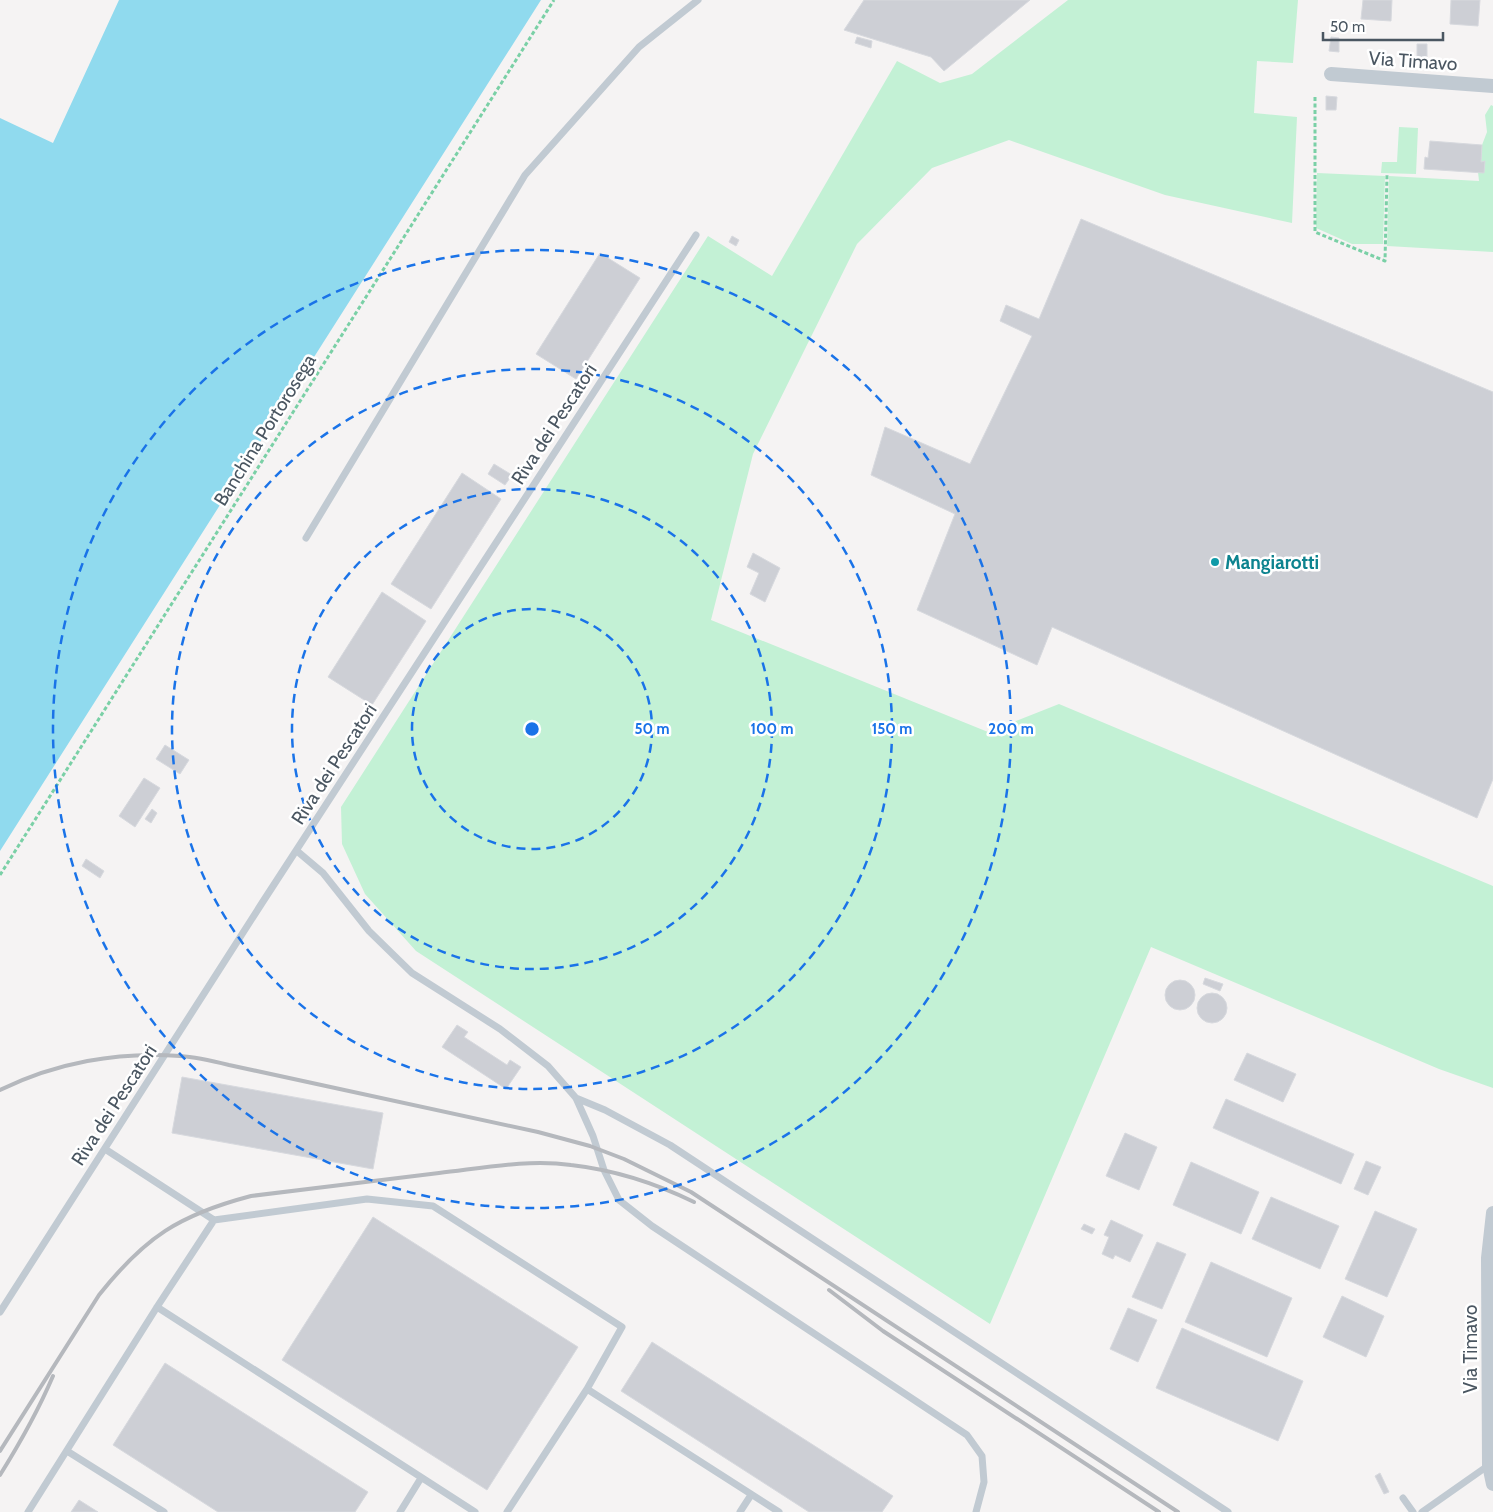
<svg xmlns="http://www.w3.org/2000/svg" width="1493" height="1512" font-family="Cabin,sans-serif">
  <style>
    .green { fill: #c3f1d5 }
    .water { fill: #90daee }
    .building { fill: #cdcfd5; stroke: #d7d9de }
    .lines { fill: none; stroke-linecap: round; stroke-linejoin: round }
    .path { stroke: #7ad0a6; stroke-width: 3; stroke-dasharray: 4 2.5; stroke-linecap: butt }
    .service { stroke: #c1cad2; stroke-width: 7 }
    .minor { stroke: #c1cad2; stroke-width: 14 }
    .rail { stroke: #b5b8bd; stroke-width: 4 }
    .ring { fill: none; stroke: #1a73e8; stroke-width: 2.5; stroke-dasharray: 9 6 }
    .culture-dot { fill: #0f9aa8; stroke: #fff; stroke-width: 2 }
    .labels { text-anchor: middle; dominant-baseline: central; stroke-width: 5; stroke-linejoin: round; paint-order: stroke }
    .street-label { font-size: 19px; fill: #4a5661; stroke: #fff }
    .culture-label { font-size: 19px; font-weight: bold; fill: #0d838f; stroke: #fff; text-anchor: start }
    .centre { fill: #1a73e8; stroke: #fff; stroke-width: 2.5 }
    .ring-label { font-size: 15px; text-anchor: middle; font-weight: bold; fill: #1a73e8; stroke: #fff; stroke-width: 5; stroke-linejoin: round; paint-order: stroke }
  </style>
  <rect width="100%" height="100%" fill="#f5f3f3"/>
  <path class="green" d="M 1068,0 L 1298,0 L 1293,63 L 1257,61 L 1254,113 L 1297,117 L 1292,223 L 1165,195 L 1009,140 L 932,168 L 857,244 L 753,454 L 711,620 L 988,732 L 1059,704 L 1493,886 L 1493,1088 L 1439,1069 L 1151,947 L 990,1324 L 416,951 L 365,894 L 342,844 L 341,807 L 708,236 L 772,276 L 897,61 L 940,83 L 972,74 Z
    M 1491,105 L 1493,106 L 1493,252 L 1387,246 L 1389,176 L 1479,181 L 1478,172 L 1485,161 L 1481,162 L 1482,145 L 1487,132 L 1485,115 Z
    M 1399,127 L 1418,128 L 1416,174 L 1381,173 L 1382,162 L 1397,162 Z
    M 1317,173 L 1385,176 L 1383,244 L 1352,244 L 1316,228 Z"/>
  <path class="water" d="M 119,0 L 541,0 L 0,851 L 0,118 L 53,143 Z"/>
  <path class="building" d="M 864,0 L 1030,0 L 944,71 L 931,57 L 844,30 Z
    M 1363,0 L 1392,0 L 1391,21 L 1361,19 Z
    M 1451,0 L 1480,0 L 1478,26 L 1450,24 Z
    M 857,37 L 872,41 L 871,48 L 855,43 Z
    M 1331,37 L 1339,38 L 1339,52 L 1329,51 Z
    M 1417,44 L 1427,44 L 1427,57 L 1417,57 Z
    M 1326,96 L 1337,97 L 1336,110 L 1326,110 Z
    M 1430,141 L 1482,145 L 1481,162 L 1485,161 L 1484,173 L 1424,169 L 1425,157 L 1428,158 Z
    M 1081,219 L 1493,392 L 1493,779 L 1477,818 L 1052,627 L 1037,665 L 917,610 L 955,514 L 871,475 L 885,427 L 970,464 L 1032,336 L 1000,321 L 1006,305 L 1039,319 Z
    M 732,236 L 739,240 L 736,246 L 729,242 Z
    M 600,253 L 640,278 L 576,379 L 536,354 Z
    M 494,464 L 512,475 L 505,485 L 488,474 Z
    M 462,473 L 501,499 L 431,609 L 391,584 Z
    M 753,553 L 780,568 L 765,602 L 750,594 L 759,573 L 747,567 Z
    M 382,592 L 426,621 L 372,705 L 328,677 Z
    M 165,745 L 189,760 L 180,774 L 156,759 Z
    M 144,778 L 160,788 L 135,827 L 119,816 Z
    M 152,809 L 157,813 L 151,823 L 145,819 Z
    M 86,859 L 104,871 L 100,878 L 82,866 Z
    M 1205,978 L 1223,984 L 1220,991 L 1203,984 Z
    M1165 995a15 15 0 1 1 30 0a15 15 0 1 1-30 0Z
    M1197 1008a15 15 0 1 1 30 0a15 15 0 1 1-30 0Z
    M 457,1025 L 468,1032 L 464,1037 L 507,1065 L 510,1060 L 521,1067 L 506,1089 L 442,1047 Z
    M 1247,1053 L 1296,1074 L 1283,1102 L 1234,1080 Z
    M 182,1077 L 383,1113 L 373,1169 L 172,1133 Z
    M 1226,1099 L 1354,1154 L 1341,1184 L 1213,1128 Z
    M 1125,1133 L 1157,1147 L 1139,1190 L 1106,1176 Z
    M 1366,1161 L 1381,1167 L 1368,1195 L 1354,1189 Z
    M 1191,1162 L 1259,1192 L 1241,1234 L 1173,1205 Z
    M 1271,1197 L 1339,1226 L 1320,1269 L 1252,1239 Z
    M 1375,1211 L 1417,1229 L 1387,1297 L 1345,1279 Z
    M 373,1217 L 578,1347 L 487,1490 L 282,1360 Z
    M 1111,1220 L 1143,1235 L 1130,1262 L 1115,1255 L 1113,1259 L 1102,1254 L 1109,1237 L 1104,1235 Z
    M 1084,1224 L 1095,1229 L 1092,1234 L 1081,1229 Z
    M 1157,1242 L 1186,1254 L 1162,1309 L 1132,1297 Z
    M 1211,1262 L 1292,1298 L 1267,1357 L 1185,1322 Z
    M 1342,1296 L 1384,1316 L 1366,1357 L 1323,1337 Z
    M 1128,1308 L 1157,1320 L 1138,1362 L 1110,1349 Z
    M 1182,1328 L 1303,1381 L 1278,1441 L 1156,1388 Z
    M 652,1342 L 893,1496 L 882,1512 L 809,1512 L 621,1391 Z
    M 165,1363 L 368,1492 L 355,1512 L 218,1512 L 113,1445 Z
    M 1380,1473 L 1389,1492 L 1384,1494 L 1375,1476 Z
    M 79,1500 L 98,1512 L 71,1512 Z"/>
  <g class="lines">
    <path class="path" d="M 1315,97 L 1315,232 L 1385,261 L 1387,175
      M 0,875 L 554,0"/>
    <path class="service" d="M 306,538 L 525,175 L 639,47 L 698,0
      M 297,851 L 323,873 L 369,931 L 412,973 L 500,1029 L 548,1066 L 576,1098 L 593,1136 L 604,1170 L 619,1200 L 652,1226 L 967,1435 L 982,1456 L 984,1482 L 976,1512
      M 576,1098 L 605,1110 L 670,1145 L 1228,1512
      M 105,1149 L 214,1220
      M 157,1307 L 475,1512
      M 0,1312 L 262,903 L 696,235
      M 587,1389 L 779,1512
      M 67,1451 L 164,1512
      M 1403,1498 L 1413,1512
      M 28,1512 L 157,1307 L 214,1220 L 367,1199 L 433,1206 L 622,1327 L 587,1389 L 507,1512
      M 400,1512 L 421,1478
      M 740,1512 L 751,1495
      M 1422,1512 L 1489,1465"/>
    <path class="minor" d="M 1331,74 L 1493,86
      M 1493,1213 L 1488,1258 L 1489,1465 L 1493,1484"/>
    <path class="rail" d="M 0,1090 C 55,1063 118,1051 180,1056 C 196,1057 213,1061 229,1065 L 538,1132 L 590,1146 L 624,1159 L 691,1192 L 1178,1512
      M 829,1290 L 883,1331 L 1159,1512
      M 0,1451 L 99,1295 C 145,1237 179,1215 251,1196 C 314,1188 376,1181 439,1173 C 483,1168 528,1159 571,1165 C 615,1170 655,1183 694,1202
      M 0,1475 C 20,1443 38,1411 53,1376"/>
  </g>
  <g class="ring">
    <circle cx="532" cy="729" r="120"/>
    <circle cx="532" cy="729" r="240"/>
    <circle cx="532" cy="729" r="360"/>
    <circle cx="532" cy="729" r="479"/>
  </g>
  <circle class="culture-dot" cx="1215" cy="562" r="5"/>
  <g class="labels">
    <g class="street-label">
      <text transform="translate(1413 61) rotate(4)">Via Timavo</text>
      <text transform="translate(554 424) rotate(-57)">Riva dei Pescatori</text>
      <text transform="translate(265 430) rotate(-58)">Banchina Portorosega</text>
      <text transform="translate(334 764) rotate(-57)">Riva dei Pescatori</text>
      <text transform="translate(114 1105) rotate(-57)">Riva dei Pescatori</text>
      <text transform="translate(1470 1349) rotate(-90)">Via Timavo</text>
    </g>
    <g class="culture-label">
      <text x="1225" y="562">Mangiarotti</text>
    </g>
  </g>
  <circle cx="532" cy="729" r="8" class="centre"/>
  <g class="ring-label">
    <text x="652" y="734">50 m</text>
    <text x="772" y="734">100 m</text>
    <text x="892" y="734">150 m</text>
    <text x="1011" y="734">200 m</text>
  </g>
  <path d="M1323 32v8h120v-8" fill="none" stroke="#4a5661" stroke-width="2.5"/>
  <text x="1330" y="32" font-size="15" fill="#4a5661" stroke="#ffffff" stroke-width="4" paint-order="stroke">50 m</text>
</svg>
